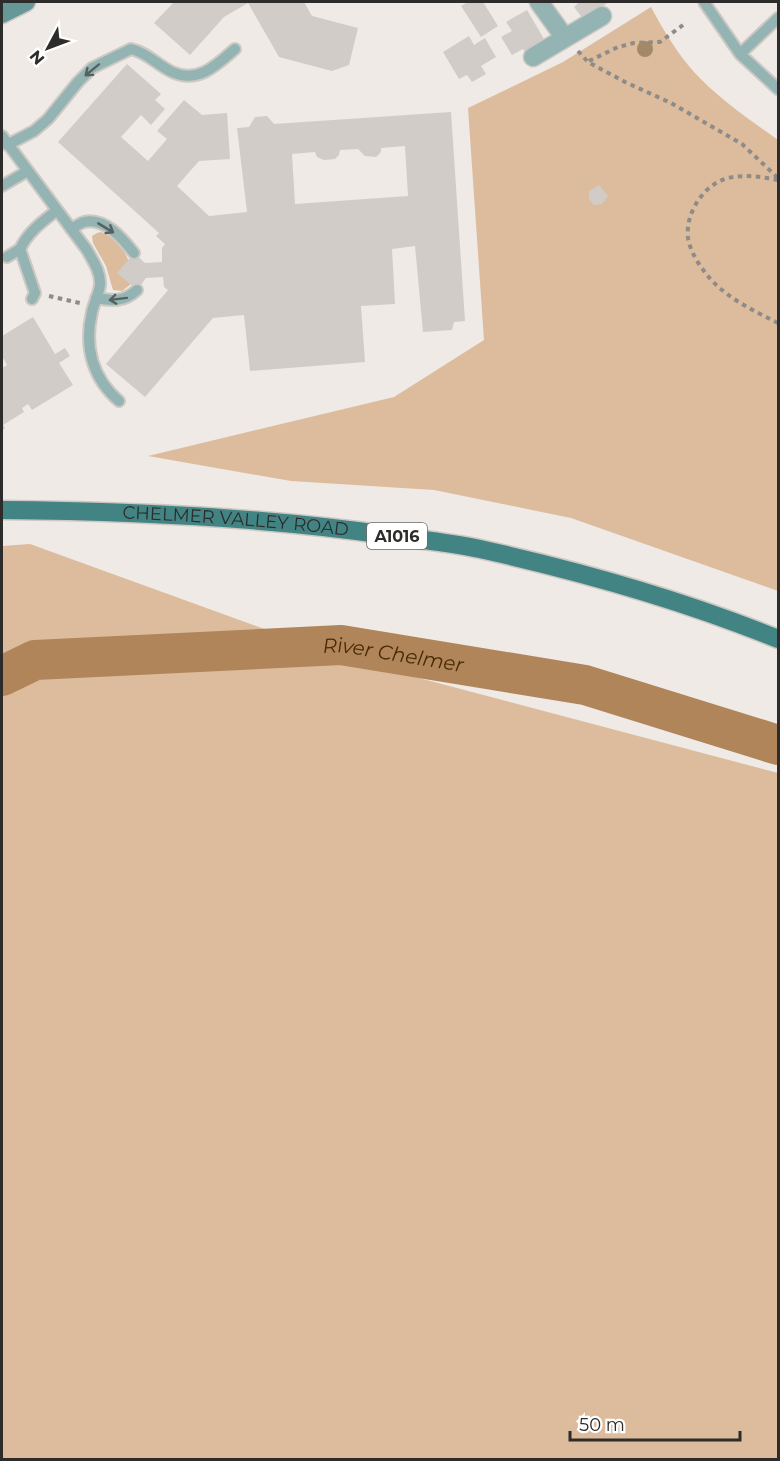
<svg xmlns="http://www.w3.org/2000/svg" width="780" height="1461" font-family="Montserrat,sans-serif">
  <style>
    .green { fill: #dcbc9d }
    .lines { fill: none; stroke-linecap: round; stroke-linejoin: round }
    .river { stroke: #b0855a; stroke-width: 40 }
    .building { fill: #d1ccc7; fill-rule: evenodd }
    .lane-casing { stroke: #ccc8c3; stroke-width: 14 }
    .street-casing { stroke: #ccc8c3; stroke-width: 21 }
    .secondary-casing { stroke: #ccc8c3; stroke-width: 21 }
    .primary-casing { stroke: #ccc8c3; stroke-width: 21 }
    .path { stroke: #8e8b88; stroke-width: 4; stroke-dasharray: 4.5 4.5; stroke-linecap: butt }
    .lane { stroke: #93b4b2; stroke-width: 10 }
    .street { stroke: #93b4b2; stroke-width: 18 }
    .secondary { stroke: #669897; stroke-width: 18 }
    .primary { stroke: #428483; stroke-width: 18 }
    .tree { fill: #a38967 }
    .oneway { stroke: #566260 }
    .labels { text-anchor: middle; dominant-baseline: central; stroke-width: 4.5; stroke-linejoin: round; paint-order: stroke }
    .shield { fill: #fff; stroke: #6c6b6a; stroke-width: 1.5 }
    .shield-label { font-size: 16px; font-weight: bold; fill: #2d2c2a }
    .street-label { font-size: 18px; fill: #2d2c2a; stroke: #fff }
    .water-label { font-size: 20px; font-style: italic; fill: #482a05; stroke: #fff }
  </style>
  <rect width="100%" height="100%" fill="#efeae5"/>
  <path class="green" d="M 651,7 C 664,31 677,53 695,73 C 719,99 750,120 778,140 L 778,591 L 571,518 L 434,490 L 291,481 L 148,456 L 394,397 L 484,340 L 468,108 L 563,62 Z
    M 101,232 C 122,241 134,262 131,284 L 122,291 L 113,290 L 106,266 L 93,243 L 92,236 L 97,233 Z
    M 30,544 L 347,659 L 778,773 L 778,1459 L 2,1459 L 2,546 Z"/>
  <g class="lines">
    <path class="river" id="s1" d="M 2,676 L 35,660 L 341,645 L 585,685 L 778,745"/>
  </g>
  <path class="building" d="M 174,2 L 304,2 L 312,16 L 358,28 L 349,65 L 332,71 L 279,57 L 248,3 L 224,17 L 190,55 L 154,23 Z
    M 468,2 L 483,2 L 498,26 L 481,37 L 461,6 Z
    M 579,2 L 609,2 L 583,19 L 574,7 Z
    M 527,10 L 544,39 L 525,52 L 523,49 L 512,55 L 501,37 L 512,31 L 506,22 Z
    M 469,36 L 474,45 L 485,38 L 496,57 L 481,66 L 486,74 L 472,82 L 467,75 L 459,79 L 443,52 Z
    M 127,64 L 161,94 L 155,100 L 165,109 L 151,125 L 141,115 L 121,137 L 148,161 L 167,139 L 157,131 L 184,100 L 202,115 L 227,113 L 230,159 L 199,161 L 177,186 L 209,216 L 247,212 L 237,128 L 249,127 L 255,117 L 267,116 L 274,124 L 451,112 L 465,321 L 454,322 L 452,330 L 423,332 L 415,246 L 392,249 L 395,304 L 361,306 L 365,362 L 250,371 L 244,315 L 213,318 L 145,397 L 106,364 L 168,290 L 164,287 L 163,277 L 146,278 L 137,290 L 117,273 L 134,253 L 145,263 L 162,262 L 162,248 L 165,244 L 156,236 L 159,233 L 58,142 ZM 405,146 L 408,196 L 295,204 L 292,154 L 315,152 L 317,157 L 324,160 L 335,159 L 339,155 L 340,150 L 358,149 L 365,156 L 376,157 L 381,152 L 381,148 Z
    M 599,185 L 608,196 L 602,204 L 594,205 L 589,199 L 589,191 Z
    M 33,317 L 55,354 L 65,348 L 70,356 L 59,363 L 73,385 L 32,410 L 28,404 L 22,408 L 24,412 L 3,425 L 5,428 L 2,431 L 2,368 L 7,365 L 2,356 L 2,336 Z"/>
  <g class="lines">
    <defs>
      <path id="lane" d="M 704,2 L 740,54 L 778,18
        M 740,54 L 778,89
        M 2,136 L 87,250 C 93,261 101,272 100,285 C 99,294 94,303 92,312 C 84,346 92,378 119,401
        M 7,145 L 34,131 L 48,119 L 78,82 L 92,68 L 131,49 C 148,53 157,65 172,72 C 198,84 217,65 235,49
        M 2,186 L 26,172
        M 71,229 C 75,227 80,223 84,222 C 105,217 123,239 134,253
        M 7,257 L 20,249
        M 96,298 C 113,301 124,302 137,290
        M 32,299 L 35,293 L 20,249 C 28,232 42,222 56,211"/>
      <path id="street" d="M 539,2 L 565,38
        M 533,57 L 602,16"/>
      <path id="secondary" d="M 2,14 L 26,2"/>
      <g id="primary">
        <path id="s2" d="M 2,510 C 133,511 264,517 394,536 C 423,540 452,543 480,549 C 579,571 685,601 778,639"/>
      </g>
    </defs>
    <use href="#lane" class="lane-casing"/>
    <use href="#street" class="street-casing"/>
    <use href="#secondary" class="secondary-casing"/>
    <use href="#primary" class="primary-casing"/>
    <path class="path" d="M 578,51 L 588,62 L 625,82 L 671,103 L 742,144 L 778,178
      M 589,61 L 618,47 L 634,43 L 660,42 L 683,25
      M 778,180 C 762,177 745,174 728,178 C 704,184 685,213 688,238 C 690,250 697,262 704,271 C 722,296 752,310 778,323
      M 49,296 L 80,303"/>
    <use href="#lane" class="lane"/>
    <use href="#street" class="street"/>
    <use href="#secondary" class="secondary"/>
    <use href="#primary" class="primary"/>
  </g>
  <circle class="tree" cx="645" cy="49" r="8"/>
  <defs><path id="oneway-shaft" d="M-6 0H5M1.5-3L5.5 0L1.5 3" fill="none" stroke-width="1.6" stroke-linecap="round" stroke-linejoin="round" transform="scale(1.5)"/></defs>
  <g class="oneway">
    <use href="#oneway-shaft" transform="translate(92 70) rotate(141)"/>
    <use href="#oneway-shaft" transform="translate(106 228) rotate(31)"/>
    <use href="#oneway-shaft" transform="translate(118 299) rotate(173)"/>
  </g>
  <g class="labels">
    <rect class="shield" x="367" y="523" width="60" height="26" rx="4.5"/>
    <g class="shield-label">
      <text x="397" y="536">A1016</text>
    </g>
    <g class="street-label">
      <text stroke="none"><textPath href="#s2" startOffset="234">CHELMER VALLEY ROAD</textPath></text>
    </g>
    <g class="water-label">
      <text stroke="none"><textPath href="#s1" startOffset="396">River Chelmer</textPath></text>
    </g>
  </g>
  <rect width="780" height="1461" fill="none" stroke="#2d2c2a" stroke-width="6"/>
  <g transform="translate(48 48) rotate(229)" stroke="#ffffff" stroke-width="4.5" paint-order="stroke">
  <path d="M0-4.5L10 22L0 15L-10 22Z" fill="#2d2c2a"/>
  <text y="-9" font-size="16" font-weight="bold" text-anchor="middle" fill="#2d2c2a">N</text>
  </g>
  <path d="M570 1431v9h170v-9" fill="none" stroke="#2d2c2a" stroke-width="3"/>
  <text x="579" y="1431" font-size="18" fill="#2d2c2a" stroke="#ffffff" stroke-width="4.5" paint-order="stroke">50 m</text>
</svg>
